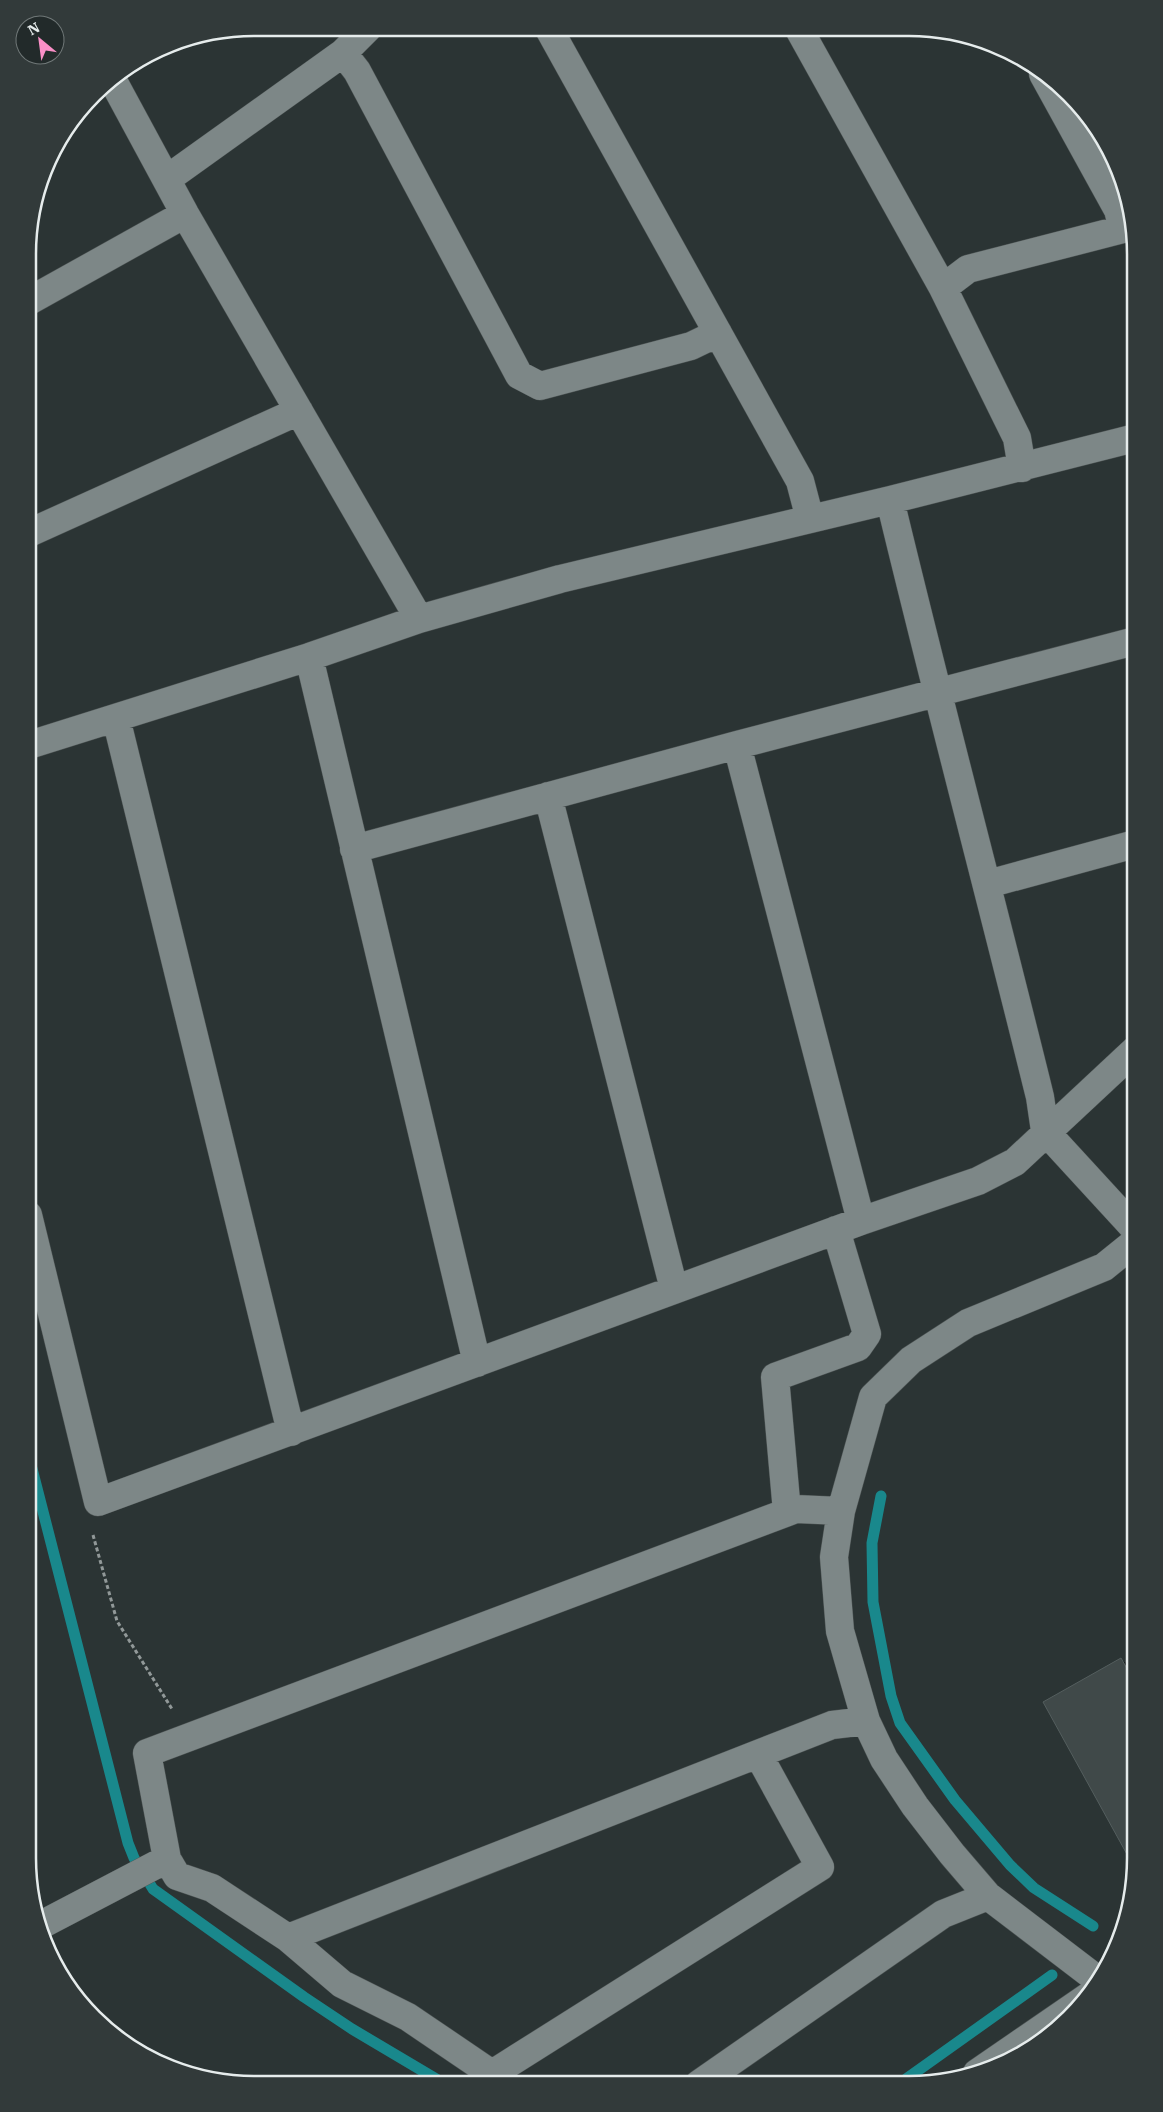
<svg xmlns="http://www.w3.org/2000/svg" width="1163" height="2112" font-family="'IBM Plex Serif',serif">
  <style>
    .shadow { fill: #0007 }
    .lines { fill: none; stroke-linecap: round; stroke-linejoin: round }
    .stream { stroke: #19888c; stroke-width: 11 }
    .building { fill: #404949; stroke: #545e5e }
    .minor-casing { stroke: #4b5252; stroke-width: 29 }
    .path { stroke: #919898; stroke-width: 3; stroke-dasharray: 4 2.5; stroke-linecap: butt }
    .minor { stroke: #7d8787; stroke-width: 28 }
    .rim { fill: none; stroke: #e6ecec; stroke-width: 2.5 }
  </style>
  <rect width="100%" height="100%" fill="#2b3434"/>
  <path class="shadow" d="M 1121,1660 L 1135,1668 L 1135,1860 L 1130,1857 Z"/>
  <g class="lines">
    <path class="stream" d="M 28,1453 L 128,1843 L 134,1858 L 153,1889 L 304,1997 L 352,2029 L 443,2083
      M 881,1496 L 872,1543 L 873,1602 L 891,1696 L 900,1723 L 955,1800 L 1010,1865 L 1034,1888 L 1093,1926
      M 899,2084 L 1052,1975"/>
  </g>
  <path class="building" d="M 1121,1658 L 1135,1683 L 1135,1855 L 1129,1858 L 1043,1702 Z"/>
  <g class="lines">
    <defs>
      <path id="minor" d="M 549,29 L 800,481 L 810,519
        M 800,31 L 943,288 L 1017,438 L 1022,468
        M 343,53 L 357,71 L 519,375 L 540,386 L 691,346 L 718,333
        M 1043,74 L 1118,210 L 1123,229
        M 112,79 L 185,214 L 419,619
        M 167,179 L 343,53 L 368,28
        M 943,288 L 968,269 L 1131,227
        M 29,301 L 185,214
        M 890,500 C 938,700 991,898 1040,1097 L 1045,1131 L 1135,1229
        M 29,533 L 299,411
        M 309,657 L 477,1363
        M 116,718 L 291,1432
        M 29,745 L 309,657 L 419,619 L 560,579 L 890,500 L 1135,438
        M 737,745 L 861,1221
        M 548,796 L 674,1289
        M 354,849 L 737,745 L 1135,641
        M 988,884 L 1135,844
        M 28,1215 L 98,1502 L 861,1221 L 978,1181 L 1015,1162 L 1135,1050
        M 787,1512 L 775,1377 L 858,1347 L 867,1334 L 836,1230
        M 167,1859 L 147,1753 L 796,1509 L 841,1511
        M 39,1926 L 167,1859 L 177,1876 L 212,1888 L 288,1938 L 342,1984 L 408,2017 L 492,2074 L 820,1867 L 758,1754
        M 288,1938 L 832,1725 L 866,1721
        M 1098,1980 L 988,1896 L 952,1854 L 915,1806 L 884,1759 L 866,1721 L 840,1631 L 834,1557 L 841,1511 L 873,1397 L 911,1360 L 968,1323 L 1104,1267 L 1135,1242
        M 977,2073 L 1089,1996
        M 699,2084 L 943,1914 L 988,1896"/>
    </defs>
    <use href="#minor" class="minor-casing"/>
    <path class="path" d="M 93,1535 L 117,1621 L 172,1709"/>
    <use href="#minor" class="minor"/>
  </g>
  <path d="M0 0H1163V2112H0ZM254 36H909A218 218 0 0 1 1127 254V1858A218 218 0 0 1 909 2076H254A218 218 0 0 1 36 1858V254A218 218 0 0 1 254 36Z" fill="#323a3a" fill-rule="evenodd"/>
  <path class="rim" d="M254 36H909A218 218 0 0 1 1127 254V1858A218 218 0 0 1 909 2076H254A218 218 0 0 1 36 1858V254A218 218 0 0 1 254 36Z"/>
  <g transform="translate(40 40) rotate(331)"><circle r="24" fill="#222a2a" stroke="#707878"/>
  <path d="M0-4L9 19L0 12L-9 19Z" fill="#fa8fc7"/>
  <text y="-8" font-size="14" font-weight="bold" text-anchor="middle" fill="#e6ecec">N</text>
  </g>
</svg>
